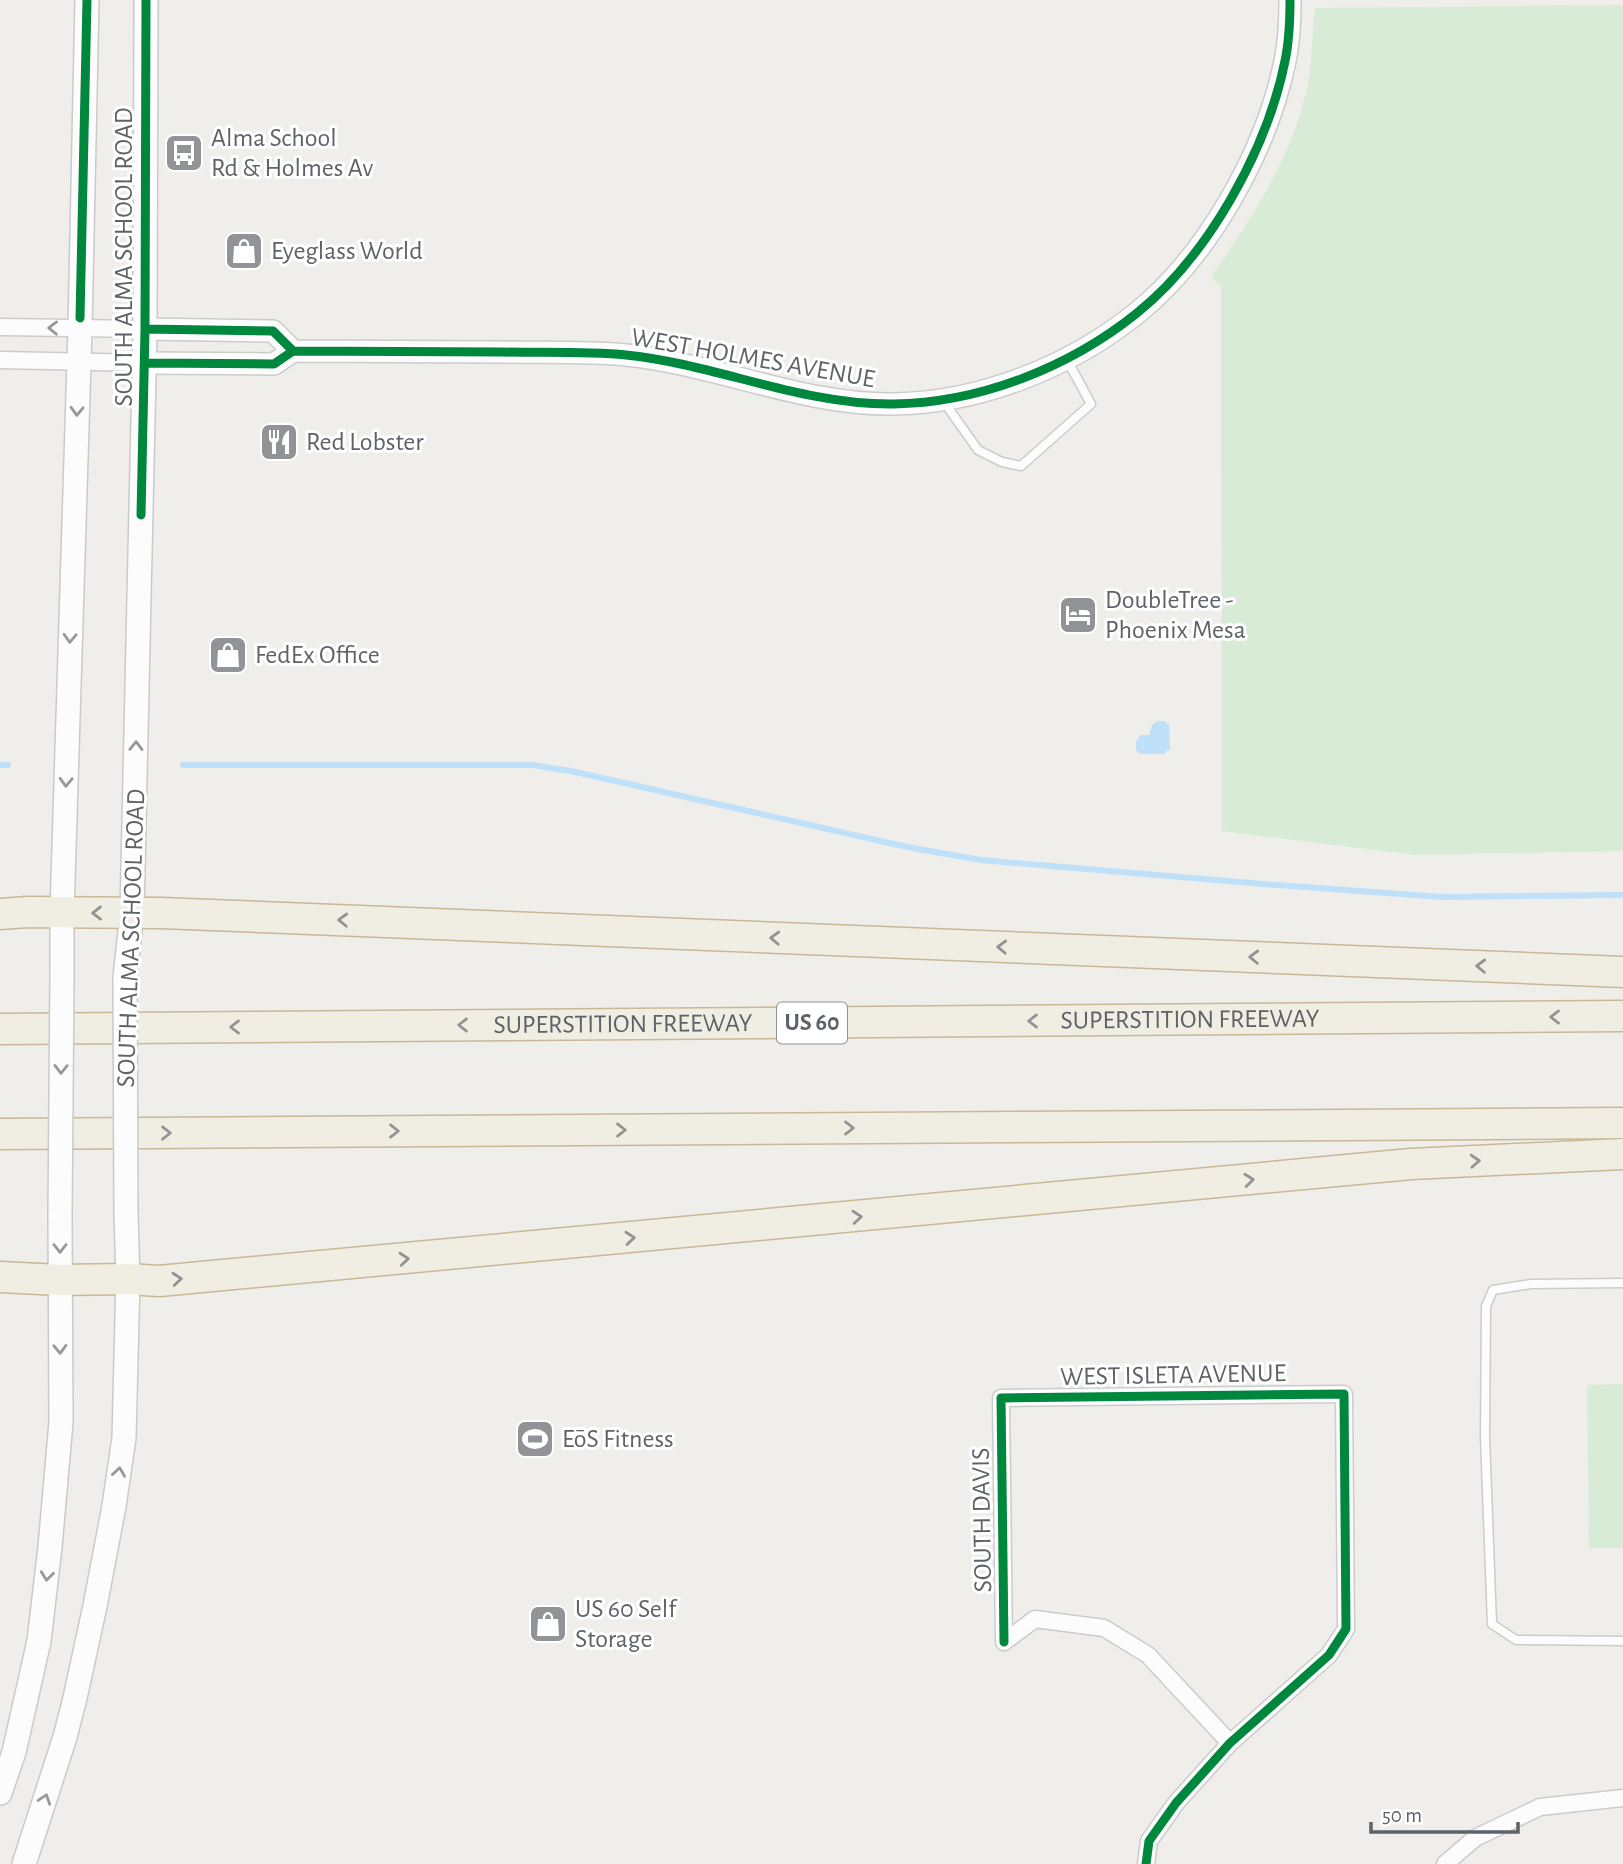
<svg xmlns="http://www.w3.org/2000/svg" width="1623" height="1864" font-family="'Alegreya Sans',sans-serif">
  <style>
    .green { fill: #d8ebd6 }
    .water { fill: #bfe0f9 }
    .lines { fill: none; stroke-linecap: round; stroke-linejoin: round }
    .stream { stroke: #bfe0f9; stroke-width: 6 }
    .service-casing { stroke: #cbcccc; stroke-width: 11 }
    .minor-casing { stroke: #cbcccc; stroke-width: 19 }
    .tertiary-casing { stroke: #cbcccc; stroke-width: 24 }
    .secondary-casing { stroke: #cacacb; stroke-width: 26 }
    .motorway-casing { stroke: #c8b996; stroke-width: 33 }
    .service { stroke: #fdfcfc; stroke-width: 8 }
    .minor { stroke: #fdfcfc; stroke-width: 16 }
    .tertiary { stroke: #fdfcfc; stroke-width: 21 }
    .secondary { stroke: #fdfcfc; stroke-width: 23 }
    .motorway { stroke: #f0ede3; stroke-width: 30 }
    .secondary-bridge-casing { stroke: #cacacb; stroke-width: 26; stroke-linecap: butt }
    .secondary-bridge { stroke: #fdfcfc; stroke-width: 23 }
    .cycleway-casing { stroke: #fff; stroke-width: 13 }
    .cycleway { stroke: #00873e; stroke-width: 9 }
    .oneway { stroke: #96999c }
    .oneway2 { stroke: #929393 }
    .labels { text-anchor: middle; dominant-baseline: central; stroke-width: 6; stroke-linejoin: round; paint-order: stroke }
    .shield { fill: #fff; stroke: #8f9295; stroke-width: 2 }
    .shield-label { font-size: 24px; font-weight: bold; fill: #5f6368 }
    .poi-label { font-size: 26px; fill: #5f6368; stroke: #fff; text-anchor: start }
    .street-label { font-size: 26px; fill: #5f6368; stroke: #fff }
  </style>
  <rect width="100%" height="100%" fill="#efeeea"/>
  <path class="green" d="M 1623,5 L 1623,851 L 1416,855 L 1222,831 L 1221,287 L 1211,277 C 1251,218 1289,163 1306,93 C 1313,66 1311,36 1315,8 Z
    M 1623,1384 L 1623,1548 L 1589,1548 L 1587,1385 Z"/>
  <path class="water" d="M 1157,721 L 1165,721 L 1167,724 L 1169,724 L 1170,750 L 1166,751 L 1165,754 L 1140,754 L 1136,750 L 1136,741 L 1141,735 L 1149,735 L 1152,725 Z"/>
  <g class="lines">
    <path class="stream" d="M 0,765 L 8,765
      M 183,765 L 532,765 L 571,771 L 907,847 L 981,860 L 1263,884 L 1442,897 L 1623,895"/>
    <defs>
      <path id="service" d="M 944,402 L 978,450 L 1002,462 L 1021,466 L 1091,404 L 1067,360
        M 1623,1283 L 1531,1284 L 1493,1290 L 1486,1306 L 1485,1437 L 1492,1624 L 1516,1640 L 1623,1641"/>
      <path id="minor" d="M 0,327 L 145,329
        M 0,360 L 145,363
        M 1004,1642 L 1001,1398 L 1344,1394 L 1346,1629 L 1329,1655 L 1230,1743 L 1176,1803 L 1149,1841 L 1146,1864
        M 1004,1642 L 1035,1619 L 1104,1628 L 1148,1655 L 1230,1743
        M 1445,1864 L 1475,1838 L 1540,1807 L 1623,1798"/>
      <path id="tertiary" d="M 145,329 L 273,331 L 293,351
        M 145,363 L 274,364 L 293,351 C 363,351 432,352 502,352 C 543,353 585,351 626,355 C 715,364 802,405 893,404 C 980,403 1070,367 1137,313 C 1208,256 1267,150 1285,61 C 1289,42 1290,20 1290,0"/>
      <path id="secondary" d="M 62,977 L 62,913 L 80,329 L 87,0
        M 125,977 L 132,912 L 145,329 L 146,0
        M 0,1793 L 14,1752 L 39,1641 L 50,1547 L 61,1422 L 60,1215
        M 24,1864 L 65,1737 L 75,1698 L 95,1606 L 114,1506 L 124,1438 L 128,1279 L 126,1214"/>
      <g id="motorway">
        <path d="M 0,914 L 27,912 L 161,913 L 1623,972"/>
        <path id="s1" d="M 0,1029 L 1623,1016"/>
        <path d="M 0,1134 L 1623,1123"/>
        <path d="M 0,1277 L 60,1280 L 128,1279 L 159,1281 L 1411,1164 L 1623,1154"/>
      </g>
    </defs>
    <use href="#service" class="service-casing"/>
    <use href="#minor" class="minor-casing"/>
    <use href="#tertiary" class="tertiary-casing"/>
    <use href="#secondary" class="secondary-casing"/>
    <use href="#motorway" class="motorway-casing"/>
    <use href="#service" class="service"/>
    <use href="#minor" class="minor"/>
    <use href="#tertiary" class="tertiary"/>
    <use href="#secondary" class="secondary"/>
    <use href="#motorway" class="motorway"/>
    <defs>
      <path id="secondary-bridge" d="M 125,977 L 126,1214
        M 60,1215 L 62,977"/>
    </defs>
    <use href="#secondary-bridge" class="secondary-bridge-casing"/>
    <use href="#secondary-bridge" class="secondary-bridge"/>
    <defs>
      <path id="cycleway" d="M 80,318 L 87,0
        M 145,329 L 273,331 L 293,351
        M 145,363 L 274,364 L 293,351 C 363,351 432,352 502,352 C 543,353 585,351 626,355 C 715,364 802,405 893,404 C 980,403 1070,367 1137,313 C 1208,256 1267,150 1285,61 C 1289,42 1290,20 1290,0
        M 141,515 L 145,329 L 146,0
        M 1004,1642 L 1001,1398 L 1344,1394 L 1346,1629 L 1329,1655 L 1230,1743 L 1176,1803 L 1149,1841 L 1146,1864"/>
    </defs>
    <use href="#cycleway" class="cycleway-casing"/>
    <use href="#cycleway" class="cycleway"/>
  </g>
  <defs><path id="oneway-chevron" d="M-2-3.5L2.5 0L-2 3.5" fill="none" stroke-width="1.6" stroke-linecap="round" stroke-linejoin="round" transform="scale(1.75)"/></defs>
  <g class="oneway">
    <use href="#oneway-chevron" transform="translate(53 328) rotate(-179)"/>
    <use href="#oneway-chevron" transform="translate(77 411) rotate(92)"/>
    <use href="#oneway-chevron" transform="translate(70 638) rotate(92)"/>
    <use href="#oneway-chevron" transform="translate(136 746) rotate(-89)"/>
    <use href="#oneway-chevron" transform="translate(66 782) rotate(92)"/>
    <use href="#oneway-chevron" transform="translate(61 1069) rotate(91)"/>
    <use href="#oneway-chevron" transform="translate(60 1248) rotate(90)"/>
    <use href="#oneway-chevron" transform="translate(60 1349) rotate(88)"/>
    <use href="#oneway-chevron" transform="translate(119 1472) rotate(-82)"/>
    <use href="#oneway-chevron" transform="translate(47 1576) rotate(97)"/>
    <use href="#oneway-chevron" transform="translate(45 1799) rotate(-72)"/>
  </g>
  <g class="oneway2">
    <use href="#oneway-chevron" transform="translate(97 913) rotate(179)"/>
    <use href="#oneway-chevron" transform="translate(343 920) rotate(-178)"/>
    <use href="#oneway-chevron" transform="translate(775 938) rotate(-178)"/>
    <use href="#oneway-chevron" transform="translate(1002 947) rotate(-178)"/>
    <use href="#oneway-chevron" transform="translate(1254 957) rotate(-178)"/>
    <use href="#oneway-chevron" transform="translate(1481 966) rotate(-178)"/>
    <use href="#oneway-chevron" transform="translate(1555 1017) rotate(180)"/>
    <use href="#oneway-chevron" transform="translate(1033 1021) rotate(180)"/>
    <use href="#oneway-chevron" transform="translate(463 1025) rotate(180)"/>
    <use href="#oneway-chevron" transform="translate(235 1027) rotate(180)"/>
    <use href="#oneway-chevron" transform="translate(849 1128)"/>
    <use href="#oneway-chevron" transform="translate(621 1130)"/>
    <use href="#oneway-chevron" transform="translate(394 1131)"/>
    <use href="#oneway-chevron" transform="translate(166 1133)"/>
    <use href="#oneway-chevron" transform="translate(1475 1161) rotate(-3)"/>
    <use href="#oneway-chevron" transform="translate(1249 1180) rotate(-6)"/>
    <use href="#oneway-chevron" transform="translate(857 1217) rotate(-5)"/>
    <use href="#oneway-chevron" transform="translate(630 1238) rotate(-5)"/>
    <use href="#oneway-chevron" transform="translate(404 1259) rotate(-5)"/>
    <use href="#oneway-chevron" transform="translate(177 1279) rotate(-5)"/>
  </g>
  <defs>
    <symbol id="bus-square" viewBox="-11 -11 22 22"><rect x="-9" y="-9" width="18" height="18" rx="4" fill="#919496" stroke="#fff"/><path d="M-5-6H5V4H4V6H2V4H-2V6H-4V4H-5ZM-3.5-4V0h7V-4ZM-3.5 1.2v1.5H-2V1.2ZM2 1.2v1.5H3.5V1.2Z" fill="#fff"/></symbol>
    <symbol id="shop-square" viewBox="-11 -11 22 22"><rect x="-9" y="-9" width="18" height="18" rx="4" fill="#919496" stroke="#fff"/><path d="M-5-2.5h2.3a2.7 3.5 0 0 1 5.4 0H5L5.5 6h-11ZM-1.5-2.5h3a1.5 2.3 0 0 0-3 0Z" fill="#fff"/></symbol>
    <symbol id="restaurant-square" viewBox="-11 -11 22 22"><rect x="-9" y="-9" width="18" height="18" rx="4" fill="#919496" stroke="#fff"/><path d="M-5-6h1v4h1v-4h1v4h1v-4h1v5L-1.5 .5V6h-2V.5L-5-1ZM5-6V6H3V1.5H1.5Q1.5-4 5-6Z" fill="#fff"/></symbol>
    <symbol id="hotel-square" viewBox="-11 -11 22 22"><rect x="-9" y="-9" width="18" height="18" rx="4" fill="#919496" stroke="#fff"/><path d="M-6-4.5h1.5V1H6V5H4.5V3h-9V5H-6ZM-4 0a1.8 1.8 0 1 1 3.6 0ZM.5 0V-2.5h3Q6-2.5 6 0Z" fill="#fff"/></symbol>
    <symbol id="stadium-square" viewBox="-11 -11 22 22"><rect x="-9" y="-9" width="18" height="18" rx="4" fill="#919496" stroke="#fff"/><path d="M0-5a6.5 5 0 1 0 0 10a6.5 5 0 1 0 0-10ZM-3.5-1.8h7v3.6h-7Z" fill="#fff"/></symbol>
  </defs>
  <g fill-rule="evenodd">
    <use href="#bus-square" x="162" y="131" width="44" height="44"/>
    <use href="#shop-square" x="222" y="229" width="44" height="44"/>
    <use href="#restaurant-square" x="257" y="420" width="44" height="44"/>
    <use href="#hotel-square" x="1056" y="593" width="44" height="44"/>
    <use href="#shop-square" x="206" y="633" width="44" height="44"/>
    <use href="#stadium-square" x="513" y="1417" width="44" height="44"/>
    <use href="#shop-square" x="526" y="1602" width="44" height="44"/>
  </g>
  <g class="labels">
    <rect class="shield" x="777" y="1002.5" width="70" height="41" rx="5"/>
    <g class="shield-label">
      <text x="812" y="1023">US 60</text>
    </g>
    <g class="poi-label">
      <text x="211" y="138">Alma School<tspan x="211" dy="30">Rd &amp; Holmes Av</tspan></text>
      <text x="271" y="251">Eyeglass World</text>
      <text x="306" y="442">Red Lobster</text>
      <text x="1105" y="600">DoubleTree -<tspan x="1105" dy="30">Phoenix Mesa</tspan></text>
      <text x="255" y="655">FedEx Office</text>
      <text x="562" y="1439">EōS Fitness</text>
      <text x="575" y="1609">US 60 Self<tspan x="575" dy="30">Storage</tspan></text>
    </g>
    <g class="street-label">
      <text transform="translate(124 257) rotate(-90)">SOUTH ALMA SCHOOL ROAD</text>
      <text transform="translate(753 358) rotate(10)">WEST HOLMES AVENUE</text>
      <text transform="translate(131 938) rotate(-88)">SOUTH ALMA SCHOOL ROAD</text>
      <text stroke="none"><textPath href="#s1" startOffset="1190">SUPERSTITION FREEWAY</textPath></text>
      <text stroke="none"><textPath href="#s1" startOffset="623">SUPERSTITION FREEWAY</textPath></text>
      <text transform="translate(1173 1375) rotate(-1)">WEST ISLETA AVENUE</text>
      <text transform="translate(982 1520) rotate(-91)">SOUTH DAVIS</text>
    </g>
  </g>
  <path d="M1371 1822v10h147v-10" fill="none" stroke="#5f6368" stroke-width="3.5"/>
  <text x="1382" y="1822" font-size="21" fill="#5f6368" stroke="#ffffff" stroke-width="5" paint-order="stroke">50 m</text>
</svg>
